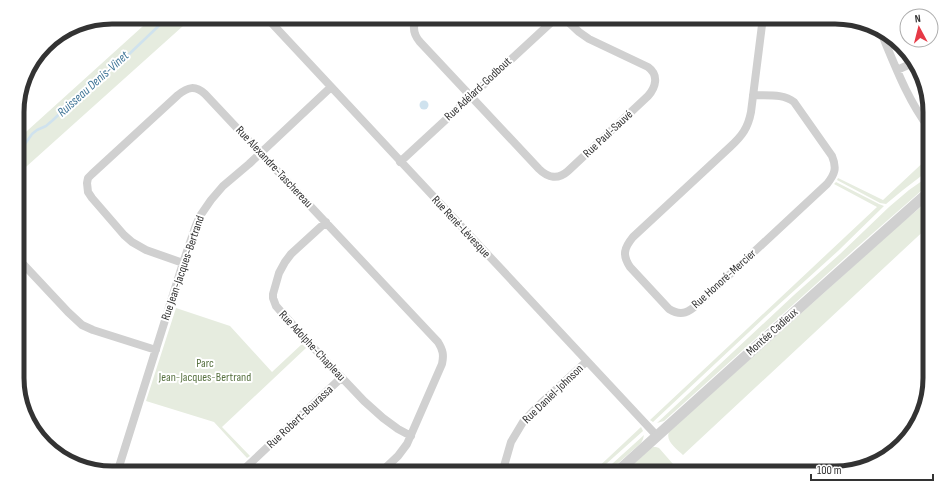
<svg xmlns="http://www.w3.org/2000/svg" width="947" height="490" font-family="'Sofia Sans Condensed',sans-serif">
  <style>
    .green { fill: #e6ecdf }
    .water { fill: #cfe2ee }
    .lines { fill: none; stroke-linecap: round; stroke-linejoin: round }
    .stream { stroke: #cfe2ee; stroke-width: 2.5 }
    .minor { stroke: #d0d0d0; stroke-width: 8 }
    .tertiary { stroke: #d0d0d0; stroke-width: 11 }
    .labels { text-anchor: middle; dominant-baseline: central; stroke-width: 4; stroke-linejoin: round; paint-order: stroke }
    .street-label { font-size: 12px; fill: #333; stroke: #fff }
    .park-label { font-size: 12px; fill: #56703f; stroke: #fff }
    .water-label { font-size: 13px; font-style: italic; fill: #3f7597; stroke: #fff }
    .rim { fill: none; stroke: #333; stroke-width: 5 }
  </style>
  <rect width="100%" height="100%" fill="#fff"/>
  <path class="green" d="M 153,17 L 193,17 L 17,175 L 17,140 Z
    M 929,157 L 929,170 L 903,190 L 886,204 L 880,203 L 837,180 L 838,178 L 883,200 Z
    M 929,176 L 929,184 L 856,248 L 664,421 L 657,423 L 794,295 L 840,254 L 889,207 L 909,190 Z
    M 836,182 L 879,204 L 884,206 L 838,251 L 765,317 L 653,422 L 650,420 L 877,207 L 834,184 Z
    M 929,200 L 930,225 L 683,455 C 677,449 665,441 669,432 L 897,227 Z
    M 176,308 L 230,326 L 272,372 L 302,344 L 306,348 L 222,427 L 250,456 L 247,458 L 214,422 L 146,401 Z
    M 641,427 L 643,431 L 596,473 L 592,473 Z
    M 644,435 L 643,439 L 641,443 L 607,473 L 602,473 Z
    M 653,447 L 656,447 L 659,448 L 673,464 L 664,473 L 624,473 L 650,449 Z"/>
  <path class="water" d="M419.5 105a4.5 4.5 0 1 1 9 0a4.5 4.5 0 1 1-9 0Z"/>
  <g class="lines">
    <path class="stream" d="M 17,151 L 25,144 L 32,134 L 37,130 L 46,126 L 53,120 L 90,85 L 125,58 L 168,17"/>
    <path class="minor" d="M 266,17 L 657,436
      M 417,17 C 412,26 413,34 420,42 L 539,169 C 548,178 558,180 568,171 L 648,96 C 656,87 659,75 648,67 L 589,39 L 579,32 L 563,17
      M 880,30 C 894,63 907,99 929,128
      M 897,70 L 915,62
      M 753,95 C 766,96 783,93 794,102 L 832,156 C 837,168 835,174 827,184 L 699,303 C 689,312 682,317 669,309 L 630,267 C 622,255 624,248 633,237 L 730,147 C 742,136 748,128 751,112 L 763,17
      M 400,162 L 557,17
      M 326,222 L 291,254 L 285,262 L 279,273 L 273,294 L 273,298 L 276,306 L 309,343 L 364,401 L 383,418 L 398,429 L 411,436
      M 18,259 L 24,265 L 68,312 L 82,325 L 93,330 L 156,350
      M 183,263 L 146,250 L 132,242 L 124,235 L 92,198 L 88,192 L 87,183 L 88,178 L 92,174 L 178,95 C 188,87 195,85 205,94 L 438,342 C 443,350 444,355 442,364 L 407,444 L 398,456 L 380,473
      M 26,413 L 31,420 L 32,428
      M 117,473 L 183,263 L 196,225 L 200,216 L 211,200 L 223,186 L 249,164 L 331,87
      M 240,473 L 341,378
      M 502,473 L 511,442 L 523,422 L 537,407 L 587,361"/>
    <path class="tertiary" d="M 616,473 L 819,290 L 929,192"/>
  </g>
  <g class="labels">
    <g class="street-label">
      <text transform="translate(478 89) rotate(-43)">Rue Adélard-Godbout</text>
      <text transform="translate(608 134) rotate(-43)">Rue Paul-Sauvé</text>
      <text transform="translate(274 167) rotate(47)">Rue Alexandre-Taschereau</text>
      <text transform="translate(461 227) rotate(47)">Rue René-Lévesque</text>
      <text transform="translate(183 268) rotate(-71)">Rue Jean-Jacques-Bertrand</text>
      <text transform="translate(724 279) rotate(-42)">Rue Honoré-Mercier</text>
      <text transform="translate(772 332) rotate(-42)">Montée Cadieux</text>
      <text transform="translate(312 346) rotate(47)">Rue Adolphe-Chapleau</text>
      <text transform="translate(553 394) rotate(-44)">Rue Daniel-Johnson</text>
      <text transform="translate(300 417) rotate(-43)">Rue Robert-Bourassa</text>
    </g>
    <g class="park-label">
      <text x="205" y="363">Parc<tspan x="205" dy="14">Jean-Jacques-Bertrand</tspan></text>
    </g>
    <g class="water-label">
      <text transform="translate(93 84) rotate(-42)">Ruisseau Denis-Vinet</text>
    </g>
  </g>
  <path d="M0 0H947V490H0ZM112 24H835A88 88 0 0 1 923 112V378A88 88 0 0 1 835 466H112A88 88 0 0 1 24 378V112A88 88 0 0 1 112 24Z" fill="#fff" fill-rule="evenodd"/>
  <path class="rim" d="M112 24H835A88 88 0 0 1 923 112V378A88 88 0 0 1 835 466H112A88 88 0 0 1 24 378V112A88 88 0 0 1 112 24Z"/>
  <g transform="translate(919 28) rotate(353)"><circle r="19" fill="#ffffff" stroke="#adadad"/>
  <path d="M0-3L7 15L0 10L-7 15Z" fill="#e63946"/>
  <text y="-6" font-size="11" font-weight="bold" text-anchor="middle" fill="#333333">N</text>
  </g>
  <path d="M811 474v6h122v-6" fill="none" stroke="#333333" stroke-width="2"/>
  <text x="817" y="474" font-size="12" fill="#333333" stroke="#ffffff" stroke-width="3" paint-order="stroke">100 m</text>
</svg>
